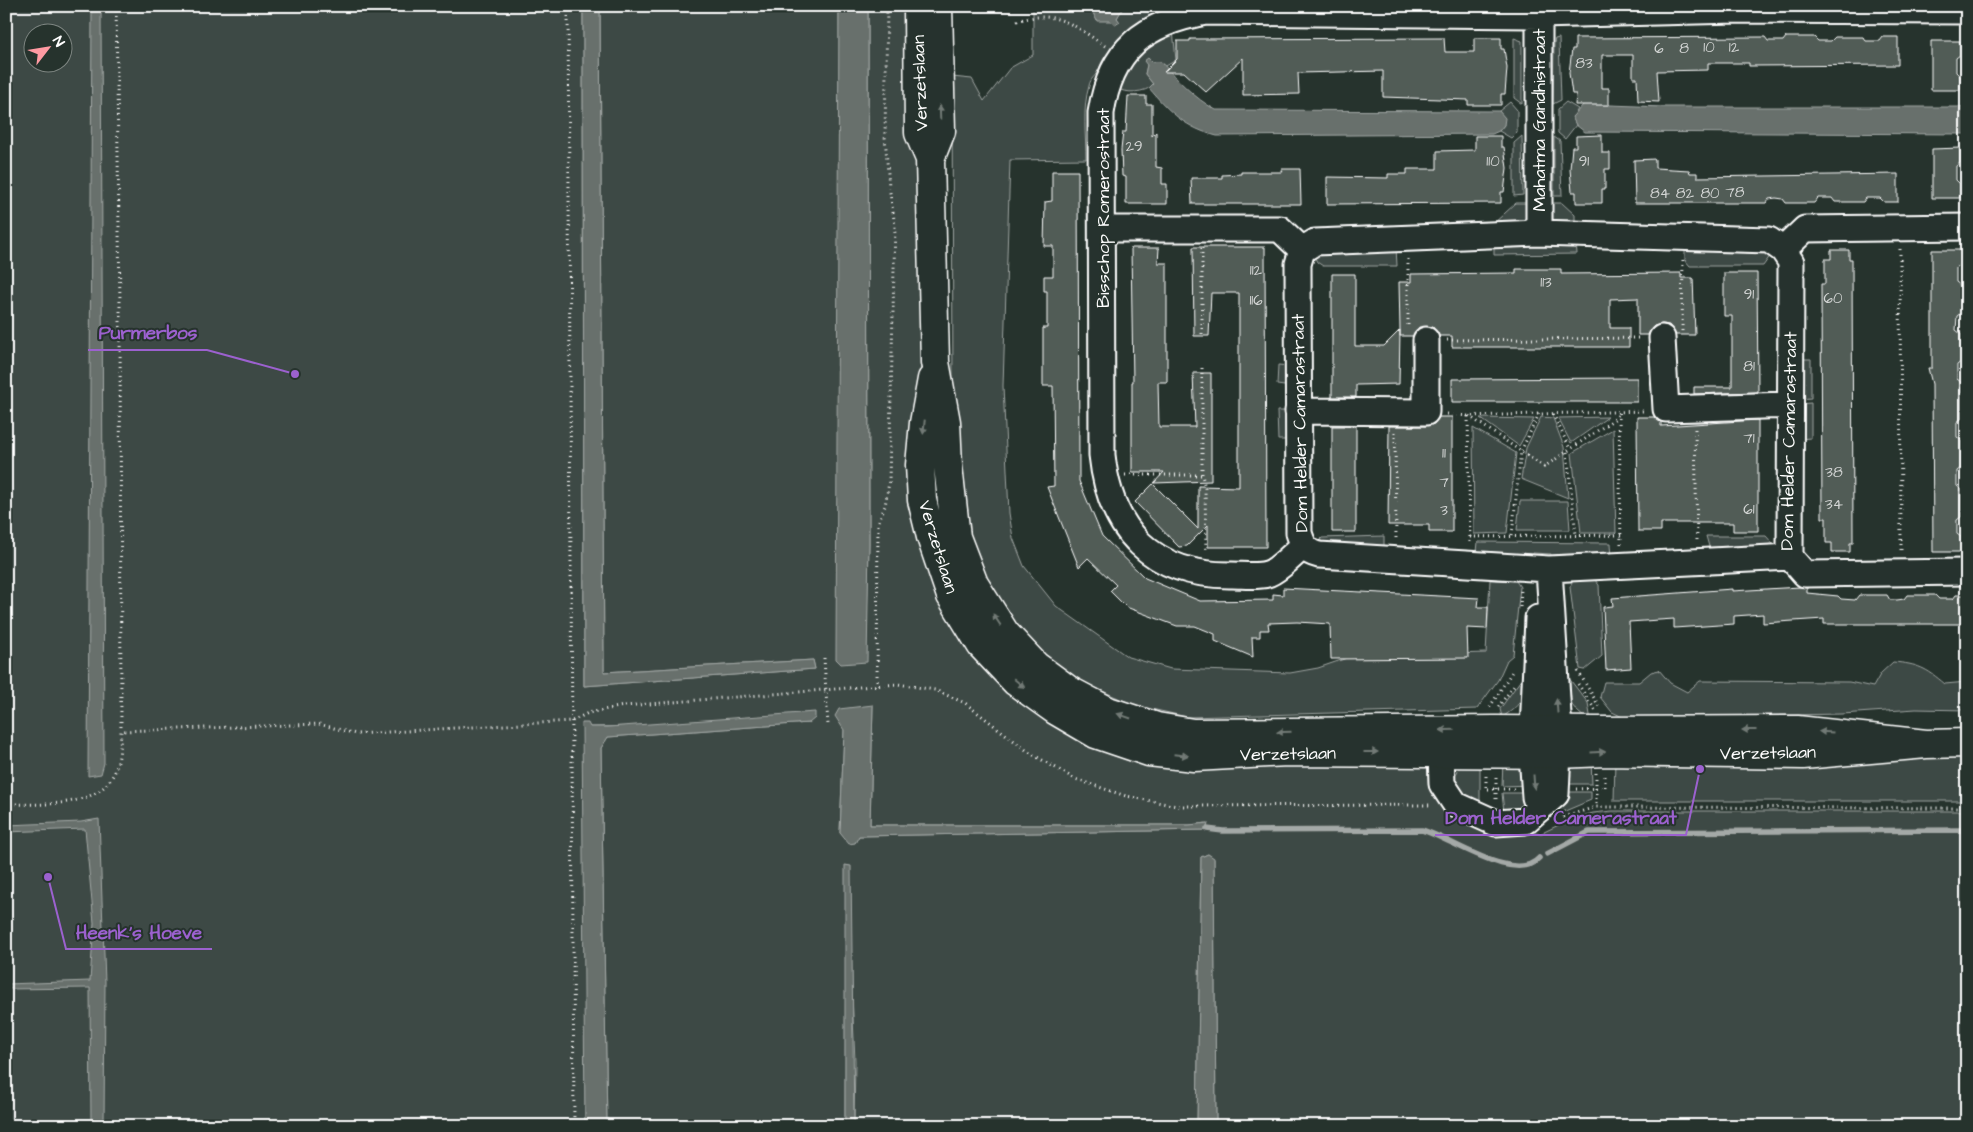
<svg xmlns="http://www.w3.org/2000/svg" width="1973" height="1132" font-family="'Architects Daughter',sans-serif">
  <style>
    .green { fill: #3e4944; stroke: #9ea4a2; fill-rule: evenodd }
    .water { fill: #67706c; stroke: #a4a9a7 }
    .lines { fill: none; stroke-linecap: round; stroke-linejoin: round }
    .stream { stroke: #a4a9a7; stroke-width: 5.5 }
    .building { fill: #515c57; stroke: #fff }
    .minor-casing { stroke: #fff; stroke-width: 29 }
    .major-casing { stroke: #fff; stroke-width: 31 }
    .path { stroke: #fff; stroke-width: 3; stroke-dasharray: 1 4; stroke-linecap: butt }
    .minor { stroke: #26332d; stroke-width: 25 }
    .major { stroke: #26332d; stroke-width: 28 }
    .oneway { fill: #727a76 }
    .labels { text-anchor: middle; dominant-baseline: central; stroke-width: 4; stroke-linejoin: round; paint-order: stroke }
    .number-label { font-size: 15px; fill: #d4d6d5 }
    .street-label { font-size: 18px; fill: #fff; stroke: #26332d }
    .leader { fill: none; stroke: #9c61cf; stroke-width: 2 }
    .callout-dot { fill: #9c61cf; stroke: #26332d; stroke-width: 2 }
    .callout-label { font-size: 19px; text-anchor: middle; font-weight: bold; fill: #9c61cf; stroke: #26332d; stroke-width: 4; stroke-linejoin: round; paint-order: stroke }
  </style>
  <rect width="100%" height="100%" fill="#26332d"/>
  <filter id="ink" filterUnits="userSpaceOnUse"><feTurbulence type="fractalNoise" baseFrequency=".02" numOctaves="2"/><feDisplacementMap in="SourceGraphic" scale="10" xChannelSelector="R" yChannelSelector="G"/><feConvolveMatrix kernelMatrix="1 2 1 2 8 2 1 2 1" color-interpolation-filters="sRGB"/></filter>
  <g filter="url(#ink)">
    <path class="green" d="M 6,6 L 583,6 L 584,686 L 815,669 L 813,660 L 604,672 L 600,6 L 839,6 L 840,160 L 866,662 L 869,543 L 868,6 L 913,6 L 924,279 L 916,491 L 1053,712 L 1428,754 L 1432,782 L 1517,829 L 1540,834 L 1571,819 L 1593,813 L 1612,811 L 1967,811 L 1967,1126 L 1216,1126 L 1214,859 L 1208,854 L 1201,857 L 1197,1126 L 854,1126 L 855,1061 L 846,865 L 845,1126 L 607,1126 L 601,748 L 608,737 L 809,723 L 589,727 L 585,1126 L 6,1126 ZM 32,32 L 62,32 L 62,62 L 32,62 ZM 873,705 L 870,825 L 1189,825 L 1207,823 L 1207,830 L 859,836 L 855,843 L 840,833 L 844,730 Z
      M 1033,6 L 1093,6 L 1094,15 L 1111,21 L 1115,25 L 1119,22 L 1117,18 L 1124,6 L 1172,6 C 1143,16 1124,34 1105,57 C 1101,61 1100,69 1096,74 C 1093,78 1090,80 1089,86 C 1082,109 1086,136 1086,159 L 1010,160 L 1003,386 L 1009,513 L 1013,538 L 1024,566 L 1056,606 L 1128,657 L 1171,669 L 1290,673 L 1318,668 L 1350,657 L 1486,653 L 1490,580 L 1516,581 L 1520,587 L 1513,655 L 1507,660 L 1498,680 L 1477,709 L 1187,717 L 1134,705 L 1080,681 L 1035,647 L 1004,611 L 977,560 L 961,499 L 953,395 L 952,77 L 972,79 L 984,101 L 1010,68 L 1033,55 Z
      M 1173,30 L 1176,60 L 1166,66 L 1161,62 L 1147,65 L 1145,74 L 1154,85 C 1144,93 1127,94 1115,88 C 1132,55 1141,49 1173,30 Z
      M 1514,38 L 1522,41 L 1522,104 L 1514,98 Z
      M 1559,38 L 1561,100 L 1553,104 L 1554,43 L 1555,39 Z
      M 1510,102 L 1517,110 L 1517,132 L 1511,138 L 1499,131 L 1504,125 L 1499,111 Z
      M 1566,102 L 1578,109 L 1573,117 L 1576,125 L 1565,139 L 1558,133 L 1558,109 Z
      M 1522,136 L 1523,195 L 1514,196 L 1514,143 Z
      M 1554,137 L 1560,141 L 1562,196 L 1554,196 Z
      M 1516,203 L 1532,203 L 1529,214 L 1520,223 L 1493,224 Z
      M 1546,203 L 1562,203 L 1575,215 L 1575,227 L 1553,222 Z
      M 1576,241 L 1577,254 L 1494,255 L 1494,242 Z
      M 1685,245 L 1773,252 L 1763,266 L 1690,266 L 1685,260 Z
      M 1396,247 L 1397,266 L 1323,266 L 1317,262 L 1313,254 Z
      M 1799,359 L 1811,359 L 1811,398 L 1798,399 Z
      M 1278,365 L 1290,366 L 1292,387 L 1277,385 Z
      M 1811,403 L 1811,438 L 1798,439 L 1798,404 Z
      M 1277,411 L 1291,411 L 1291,440 L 1278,440 Z
      M 1541,417 L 1553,418 L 1564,447 L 1568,498 L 1521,479 L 1526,448 Z
      M 1608,417 L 1571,443 L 1558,418 Z
      M 1480,418 L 1534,419 L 1519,446 Z
      M 1473,428 L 1516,453 L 1507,533 L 1474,534 Z
      M 1613,429 L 1616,533 L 1581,533 L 1572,453 Z
      M 1520,501 L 1568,501 L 1570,530 L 1517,530 Z
      M 1384,536 L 1384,553 L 1315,545 L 1322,538 Z
      M 1706,536 L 1766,536 L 1774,545 L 1710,550 Z
      M 1478,542 L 1611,543 L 1612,559 L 1549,562 L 1551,554 L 1533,553 L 1533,562 L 1485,559 L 1477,552 Z
      M 1594,579 L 1599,585 L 1602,656 L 1585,670 L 1580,669 L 1570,587 L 1573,581 Z
      M 1893,662 C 1918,664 1926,668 1945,684 L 1967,682 L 1967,710 L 1916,709 L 1842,714 L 1625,718 L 1612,712 L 1600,697 L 1604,682 L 1639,682 L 1651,672 L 1659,670 L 1670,683 L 1687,692 L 1700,681 L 1849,682 L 1873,687 L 1881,673 Z
      M 1568,677 L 1588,703 L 1591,721 C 1572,711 1566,698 1563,678 Z
      M 1522,678 L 1527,678 C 1525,698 1519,707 1502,717 L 1500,709 Z
      M 1967,750 L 1967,801 L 1614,801 L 1615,760 L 1630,759 L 1655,768 L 1744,767 Z
      M 1480,760 L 1480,806 L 1457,792 L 1454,779 L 1460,766 Z
      M 1503,760 L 1523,768 L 1531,785 L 1502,786 Z
      M 1591,760 L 1592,784 L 1562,784 L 1573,767 Z
      M 1562,792 L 1591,792 L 1591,800 L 1558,814 Z
      M 1502,793 L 1532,793 L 1528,809 L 1504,812 Z"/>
    <path class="water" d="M 92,6 L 101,6 L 104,763 L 101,774 L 88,776 Z
      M 583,6 L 600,6 L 604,672 L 813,660 L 815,669 L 584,686 Z
      M 839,6 L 868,6 L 869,543 L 867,662 L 841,664 L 836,659 Z
      M 1093,6 L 1124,6 L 1117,18 L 1120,22 L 1115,25 L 1111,21 L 1097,21 L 1094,15 Z
      M 1148,58 L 1152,62 L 1161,62 C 1178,80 1194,98 1216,110 L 1499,111 L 1505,118 L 1504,125 L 1499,131 L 1492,134 L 1217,136 C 1186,128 1170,113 1149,88 L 1153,84 L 1145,74 L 1147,65 L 1144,61 Z
      M 1584,104 L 1663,107 L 1967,107 L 1967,134 L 1585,132 L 1576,125 L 1572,117 Z
      M 873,705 L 870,825 L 1189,825 L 1208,823 L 1207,830 L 859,836 L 855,843 L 849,844 L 840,833 L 844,730 L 835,716 L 839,709 Z
      M 815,712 L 815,718 L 809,723 L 608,737 L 601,748 L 607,1126 L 585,1126 L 582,723 L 588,723 L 590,727 L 608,727 Z
      M 99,819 L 105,982 L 104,1126 L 91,1126 L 90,988 L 6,989 L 6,984 L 90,981 L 94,923 L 85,829 L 6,832 L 6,825 L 81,822 Z
      M 1208,854 L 1214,858 L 1216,1126 L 1197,1126 L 1201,857 Z
      M 845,865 L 851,866 L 854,1126 L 845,1126 Z"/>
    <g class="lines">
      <path class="stream" d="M 1207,829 L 1223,831 L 1422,830 C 1449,837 1515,885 1539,858
        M 1547,854 L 1589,832 L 1964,830 L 1967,834"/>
    </g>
    <path class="building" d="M 1765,37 L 1768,41 L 1783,41 L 1786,37 L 1814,37 L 1818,41 L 1831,41 L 1835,37 L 1863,37 L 1866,41 L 1880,41 L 1883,37 L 1898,37 L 1898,65 L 1749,66 L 1749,63 L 1708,63 L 1708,70 L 1657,71 L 1659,102 L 1638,101 L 1637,78 L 1633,78 L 1633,55 L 1602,55 L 1602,88 L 1609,88 L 1609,105 L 1575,105 L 1576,94 L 1572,94 L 1569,73 L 1572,49 L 1575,49 L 1575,38 Z
      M 1444,38 L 1445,52 L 1474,52 L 1474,38 L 1501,38 L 1501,49 L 1504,49 L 1507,68 L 1505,94 L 1501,94 L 1501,105 L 1468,105 L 1468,100 L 1383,97 L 1383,71 L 1298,73 L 1299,94 L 1243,95 L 1243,58 L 1206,92 L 1184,72 L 1164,72 L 1177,59 L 1177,41 L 1190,41 L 1190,39 Z
      M 1931,41 L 1960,41 L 1960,55 L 1956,58 L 1956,72 L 1960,76 L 1960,90 L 1931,90 Z
      M 1128,96 L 1146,96 L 1146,104 L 1152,104 L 1152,136 L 1156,132 L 1156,167 L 1162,168 L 1162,184 L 1167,184 L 1167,204 L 1126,204 L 1126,177 L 1122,176 L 1121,150 L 1123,132 L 1126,132 Z
      M 1602,135 L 1602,153 L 1610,153 L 1610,169 L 1605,169 L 1605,189 L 1602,189 L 1602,203 L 1576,203 L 1576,192 L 1572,192 L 1570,169 L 1572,147 L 1576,147 L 1576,136 Z
      M 1475,136 L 1501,136 L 1501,147 L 1504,147 L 1507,168 L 1504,192 L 1501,192 L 1501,203 L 1327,204 L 1327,177 L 1388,178 L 1388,174 L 1407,174 L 1407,169 L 1437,169 L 1437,151 L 1475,150 Z
      M 1960,148 L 1960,163 L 1956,166 L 1956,180 L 1960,184 L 1960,198 L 1932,198 L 1932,149 Z
      M 1655,159 L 1655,168 L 1689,170 L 1690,173 L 1697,173 L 1697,177 L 1898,174 L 1898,202 L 1884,202 L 1880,198 L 1866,198 L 1863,202 L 1835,202 L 1832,198 L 1818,198 L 1814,203 L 1786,203 L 1783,199 L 1776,198 L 1769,199 L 1766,203 L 1635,203 L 1634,160 Z
      M 1281,169 L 1300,169 L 1301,204 L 1192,204 L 1191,178 L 1222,178 L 1222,175 L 1241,174 L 1241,172 L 1283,172 Z
      M 1052,171 L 1078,171 L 1079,481 L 1102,536 L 1145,578 L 1200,601 L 1273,600 L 1273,594 L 1283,595 L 1283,588 L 1479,598 L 1478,607 L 1488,607 L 1487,629 L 1467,628 L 1468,658 L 1331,659 L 1330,624 L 1297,622 L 1268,623 L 1269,630 L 1260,630 L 1260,637 L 1252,637 L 1253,657 L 1215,641 L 1215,634 L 1195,626 L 1177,626 L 1126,607 L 1110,591 L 1116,585 L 1088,558 L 1079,567 L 1047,487 L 1054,486 L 1053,386 L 1043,386 L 1043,328 L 1047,328 L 1047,291 L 1044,291 L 1044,276 L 1053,276 L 1053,246 L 1044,246 L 1045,202 L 1052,201 Z
      M 1193,247 L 1265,247 L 1266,547 L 1208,547 L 1208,525 L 1187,546 L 1179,547 L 1135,502 L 1153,484 L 1198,529 L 1198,486 L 1239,487 L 1239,293 L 1211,293 L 1209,336 L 1194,336 Z
      M 1131,248 L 1159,248 L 1158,263 L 1167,263 L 1167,382 L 1158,382 L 1159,427 L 1195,427 L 1193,373 L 1211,373 L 1211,481 L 1154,483 L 1164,472 L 1132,472 L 1132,382 L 1133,382 Z
      M 1831,250 L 1849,250 L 1849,259 L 1852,259 L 1853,543 L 1850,543 L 1850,552 L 1832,552 L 1832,543 L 1826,543 L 1826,518 L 1822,518 L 1821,284 L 1825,284 L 1825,259 L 1831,259 Z
      M 1932,250 L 1960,250 L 1961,264 L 1956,268 L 1956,282 L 1960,285 L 1961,313 L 1957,316 L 1956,330 L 1961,334 L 1961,362 L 1957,365 L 1957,379 L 1961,382 L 1961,419 L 1957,422 L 1957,437 L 1961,440 L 1961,468 L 1957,471 L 1957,486 L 1961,489 L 1961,517 L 1957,520 L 1957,534 L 1961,537 L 1961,552 L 1933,552 L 1932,384 L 1928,368 L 1932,368 Z
      M 1516,269 L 1561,269 L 1561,274 L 1681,273 L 1681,278 L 1693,278 L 1695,335 L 1676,335 L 1669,325 L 1662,324 L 1654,326 L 1648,335 L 1638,335 L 1638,298 L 1610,299 L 1610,328 L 1629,328 L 1629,347 L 1452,347 L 1452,336 L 1439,336 L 1433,327 L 1419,327 L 1413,336 L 1400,336 L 1400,330 L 1399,384 L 1356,385 L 1356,397 L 1332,397 L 1332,274 L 1355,274 L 1355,346 L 1384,346 L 1400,330 L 1399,282 L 1411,282 L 1411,274 L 1516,273 Z
      M 1724,273 L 1757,273 L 1758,392 L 1694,394 L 1694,387 L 1732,387 L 1732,316 L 1724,316 Z
      M 1637,378 L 1637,402 L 1452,402 L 1452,379 Z
      M 1439,417 L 1452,417 L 1452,532 L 1429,532 L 1429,525 L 1388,525 L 1389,426 L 1426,426 L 1434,424 Z
      M 1637,417 L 1654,417 L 1661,422 L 1661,426 L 1758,420 L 1758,531 L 1733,531 L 1733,523 L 1661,523 L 1661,531 L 1638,531 Z
      M 1332,426 L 1356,426 L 1356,532 L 1332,532 Z
      M 1800,587 L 1807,588 L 1807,593 L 1838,596 L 1841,599 L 1855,600 L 1859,595 L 1887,595 L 1890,600 L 1897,600 L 1904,599 L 1907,595 L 1935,595 L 1939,599 L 1953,599 L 1956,595 L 1967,595 L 1967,624 L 1824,624 L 1824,619 L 1763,623 L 1763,614 L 1734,616 L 1734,624 L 1674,628 L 1674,619 L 1629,622 L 1631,668 L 1606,670 L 1603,607 L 1613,606 L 1612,598 L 1732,589 L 1732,591 Z"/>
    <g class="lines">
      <defs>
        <path id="minor" d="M 1539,6 L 1539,233
          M 1102,229 L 1280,229 L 1302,250
          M 1539,233 L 1769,240 L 1783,250 L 1791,262 L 1790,557 L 1549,569 L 1319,555 C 1306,552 1303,546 1299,533 L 1298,264 L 1302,250 L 1315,242 Z
          M 1783,250 L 1805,229 L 1967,227
          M 1662,338 L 1666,409 L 1790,405
          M 1298,411 L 1426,412 L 1426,340
          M 1303,546 C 1295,553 1276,572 1267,574 C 1257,577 1243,575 1232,575 C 1153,576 1110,531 1102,455 L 1101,113 C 1111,49 1144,23 1206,12 L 1539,15 L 1736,10 L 1967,11
          M 1790,557 L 1805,574 L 1967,572
          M 1538,618 L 1532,754 L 1535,797 L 1539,809
          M 1441,752 L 1442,784 L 1456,805 L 1496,823 L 1525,821 L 1556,794 L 1559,731 L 1549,569"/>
        <path id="major" d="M 918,6 L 919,133 L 930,159
          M 938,6 L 941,131 L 930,159 L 935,362 L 946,422 L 948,466 L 956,537 L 974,584 L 1005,633 L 1036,666 L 1070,691 L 1108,711 L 1157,727 L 1193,733 L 1495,730 L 1596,731 L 1797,730 L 1926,744
          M 932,379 L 924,423 L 920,465 L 922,500 L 931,537 L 951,596 L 981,645 L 1016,682 L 1055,710 L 1096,734 L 1149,752 L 1194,757 L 1287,752 L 1558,754 L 1605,752 L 1803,755 L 1926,744 L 1967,743"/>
      </defs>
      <use href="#minor" class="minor-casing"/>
      <use href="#major" class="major-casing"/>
      <path class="path" d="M 116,6 L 120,303 L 121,731
        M 568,6 L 574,1126
        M 1017,21 C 1056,9 1074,25 1105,46
        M 1202,248 L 1202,338
        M 1900,249 L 1901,552
        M 1408,259 L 1408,328
        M 1682,331 L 1683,257
        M 1447,340 L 1641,338
        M 1202,368 L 1202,475 L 1205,488 L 1206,552
        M 1619,413 L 1621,545
        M 1447,414 L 1468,416 L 1646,411
        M 1553,414 L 1570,449
        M 1468,416 L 1470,545
        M 1469,416 L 1544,467 L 1616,418 L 1619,413
        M 1695,429 L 1697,540
        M 1395,432 L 1396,538
        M 1567,452 L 1576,535
        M 1125,475 L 1202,475
        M 1512,535 L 1521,451 L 1539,414
        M 1470,537 L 1621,535
        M 1520,607 L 1521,589
        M 824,658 L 828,725
        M 1578,671 L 1600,708
        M 1578,684 L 1595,710
        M 877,686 L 878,523 L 885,506 L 889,482 L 895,226 L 889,186 L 885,136 L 887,6
        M 1490,707 L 1513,670
        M 1498,707 L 1514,686
        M 1596,773 L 1596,807
        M 1486,776 L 1486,789 L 1514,789
        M 1576,789 L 1605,788 L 1605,774
        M 1496,799 L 1496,775
        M 6,804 C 37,804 94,809 112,777 C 120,765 120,746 121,731 L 319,724 L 356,734 L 572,721 L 588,713 L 624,706 L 898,684 L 935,690 L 965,703 L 1030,753 L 1075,779 L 1126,796 L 1177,806 L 1430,805
        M 1563,817 L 1596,807 L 1967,808"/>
      <use href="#minor" class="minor"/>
      <use href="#major" class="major"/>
    </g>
    <defs><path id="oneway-solid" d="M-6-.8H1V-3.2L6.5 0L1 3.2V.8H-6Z" transform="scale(1.25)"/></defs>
    <g class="oneway">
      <use href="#oneway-solid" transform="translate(940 112) rotate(-92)"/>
      <use href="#oneway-solid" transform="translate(924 427) rotate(96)"/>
      <use href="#oneway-solid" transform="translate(997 620) rotate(-123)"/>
      <use href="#oneway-solid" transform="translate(1019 683) rotate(39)"/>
      <use href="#oneway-solid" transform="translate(1557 706) rotate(-94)"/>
      <use href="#oneway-solid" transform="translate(1124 716) rotate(-161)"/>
      <use href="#oneway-solid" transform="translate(1447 730) rotate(179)"/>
      <use href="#oneway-solid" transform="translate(1749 730) rotate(180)"/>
      <use href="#oneway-solid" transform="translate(1284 732) rotate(179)"/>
      <use href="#oneway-solid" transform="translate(1826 732) rotate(-176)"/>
      <use href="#oneway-solid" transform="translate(1371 752)"/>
      <use href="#oneway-solid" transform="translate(1598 752) rotate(-3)"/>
      <use href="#oneway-solid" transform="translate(1181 755) rotate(6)"/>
      <use href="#oneway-solid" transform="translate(1534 782) rotate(86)"/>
    </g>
  </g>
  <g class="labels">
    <g class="number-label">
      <text x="1709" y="47">10</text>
      <text x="1734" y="47">12</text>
      <text x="1659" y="48">6</text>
      <text x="1684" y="48">8</text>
      <text x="1584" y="63">83</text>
      <text x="1134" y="146">29</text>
      <text x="1493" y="161">110</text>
      <text x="1584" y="161">91</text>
      <text x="1735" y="192">78</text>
      <text x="1660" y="193">84</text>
      <text x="1685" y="193">82</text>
      <text x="1710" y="193">80</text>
      <text x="1256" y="270">112</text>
      <text x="1546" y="282">113</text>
      <text x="1749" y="294">91</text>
      <text x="1833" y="298">60</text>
      <text x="1256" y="300">116</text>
      <text x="1749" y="366">81</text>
      <text x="1749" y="438">71</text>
      <text x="1444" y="453">11</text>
      <text x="1834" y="472">38</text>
      <text x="1444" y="482">7</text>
      <text x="1834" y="504">34</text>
      <text x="1749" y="509">61</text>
      <text x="1444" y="510">3</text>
    </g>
    <g class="street-label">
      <text transform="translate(920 83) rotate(-92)">Verzetslaan</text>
      <text transform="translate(1539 120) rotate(-90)">Mahatma Gandhistraat</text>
      <text transform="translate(1103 208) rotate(-90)">Bisschop Romerostraat</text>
      <text transform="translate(1300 423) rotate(-91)">Dom Helder Camarastraat</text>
      <text transform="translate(1789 441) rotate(-89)">Dom Helder Camarastraat</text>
      <text transform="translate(938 547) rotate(73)">Verzetslaan</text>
      <text transform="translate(1768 753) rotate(-1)">Verzetslaan</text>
      <text transform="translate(1288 754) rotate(-1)">Verzetslaan</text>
    </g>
  </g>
  <path class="leader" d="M295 374L207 350H88M1700 769L1686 835H1435M48 877L66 949H212"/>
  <g class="callout-dot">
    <circle cx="295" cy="374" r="5"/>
    <circle cx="1700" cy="769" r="5"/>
    <circle cx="48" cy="877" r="5"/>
  </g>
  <g class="callout-label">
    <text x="148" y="339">Purmerbos</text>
    <text x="1561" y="824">Dom Helder Camerastraat</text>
    <text x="139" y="939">Heenk's Hoeve</text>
  </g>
  <rect width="1973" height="1132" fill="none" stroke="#26332d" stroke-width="25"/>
  <rect x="12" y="12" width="1948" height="1107" fill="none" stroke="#fff" stroke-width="2" filter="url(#ink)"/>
  <g transform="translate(48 48) rotate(59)"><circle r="24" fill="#26332d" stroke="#7d8581"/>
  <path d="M0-4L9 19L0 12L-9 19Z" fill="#ff9aa2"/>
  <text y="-8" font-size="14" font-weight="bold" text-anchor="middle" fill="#ffffff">N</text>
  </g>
</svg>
